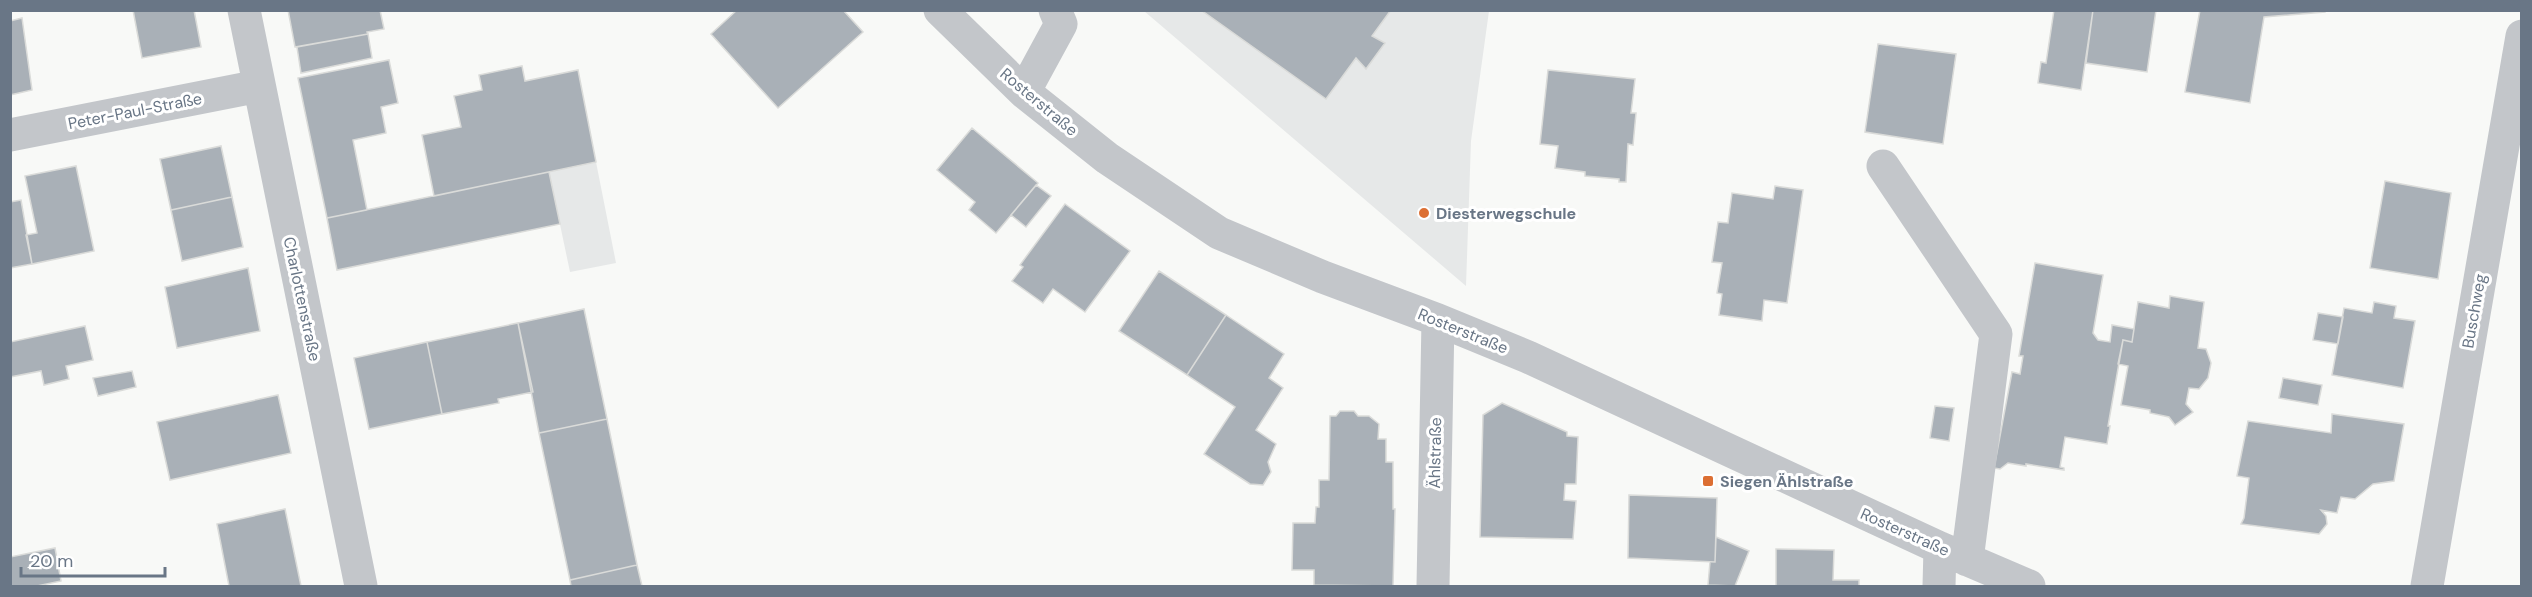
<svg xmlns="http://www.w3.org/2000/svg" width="2532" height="597" font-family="'DM Sans',sans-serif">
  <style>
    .built { fill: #e6e8e8 }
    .building { fill: #a9b0b7; stroke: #dadbd9; stroke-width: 1.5 }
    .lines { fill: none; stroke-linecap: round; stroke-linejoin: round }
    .minor { stroke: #c3c6ca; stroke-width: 33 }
    .poi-dot { fill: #dc6f33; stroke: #fff; stroke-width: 2 }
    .labels { text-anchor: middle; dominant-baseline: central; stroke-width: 6; stroke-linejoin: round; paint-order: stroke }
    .street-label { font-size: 16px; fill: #697686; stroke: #fff }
    .poi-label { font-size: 16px; font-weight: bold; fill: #697686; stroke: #fff; text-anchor: start }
  </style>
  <rect width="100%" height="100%" fill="#f8f9f7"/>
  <path class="built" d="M 1144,11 L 1489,11 L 1471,141 L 1466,286 Z
    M 596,162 L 616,263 L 570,272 L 549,172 Z"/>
  <path class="building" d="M 133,10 L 194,10 L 201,47 L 142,58 Z
    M 288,10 L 380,10 L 384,29 L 367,32 L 368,34 L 295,47 Z
    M 737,10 L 843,10 L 863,32 L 778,108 L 711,34 Z
    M 1201,10 L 1391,10 L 1372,36 L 1385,43 L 1366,69 L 1356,58 L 1326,99 Z
    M 2054,10 L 2093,10 L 2081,90 L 2038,83 L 2041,62 L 2046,63 Z
    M 2093,10 L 2156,10 L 2147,72 L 2086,63 Z
    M 2200,10 L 2325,10 L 2325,12 L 2264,17 L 2250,103 L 2185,92 Z
    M 22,18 L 32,90 L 10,95 L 10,21 Z
    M 368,34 L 372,58 L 301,73 L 297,47 Z
    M 1878,44 L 1956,54 L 1943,144 L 1865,132 Z
    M 389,60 L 398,103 L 381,107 L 386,133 L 353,140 L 367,210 L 327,218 L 298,78 Z
    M 522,66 L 525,81 L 578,70 L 596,162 L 434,196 L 422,135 L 461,127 L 454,96 L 482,90 L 479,75 Z
    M 1548,70 L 1635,79 L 1631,113 L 1636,113 L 1633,145 L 1628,144 L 1626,182 L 1619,182 L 1619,179 L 1585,176 L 1585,172 L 1555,168 L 1558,146 L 1540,144 Z
    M 972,128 L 1038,183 L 996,233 L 969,210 L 975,202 L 937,170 Z
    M 221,146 L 232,197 L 171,210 L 160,159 Z
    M 76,166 L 94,251 L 32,264 L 26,235 L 37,233 L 25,176 Z
    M 549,172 L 560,224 L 337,270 L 327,218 Z
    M 2385,181 L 2451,193 L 2438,279 L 2370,268 Z
    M 1036,185 L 1051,196 L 1026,227 L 1011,215 Z
    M 1775,186 L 1803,190 L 1787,303 L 1764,300 L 1762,321 L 1719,315 L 1722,294 L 1717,293 L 1722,263 L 1712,262 L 1718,222 L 1728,223 L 1732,193 L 1773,199 Z
    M 232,197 L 243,247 L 182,261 L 171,210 Z
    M 21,200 L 32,264 L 10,268 L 10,202 Z
    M 1065,204 L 1130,251 L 1085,312 L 1053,289 L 1043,303 L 1012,281 L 1023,267 L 1020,265 Z
    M 2035,263 L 2103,275 L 2093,333 L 2098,340 L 2110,342 L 2112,325 L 2134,329 L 2132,342 L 2123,340 L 2108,426 L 2110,426 L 2107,444 L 2065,437 L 2060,467 L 2064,468 L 2064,470 L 2026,464 L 2026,466 L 2008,463 L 2000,469 L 1994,468 L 2012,372 L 2020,374 L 2023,356 L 2019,356 Z
    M 248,268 L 260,331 L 177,348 L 165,287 Z
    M 1159,271 L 1226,315 L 1187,375 L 1119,331 Z
    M 2170,296 L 2204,302 L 2198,348 L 2206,349 L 2211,363 L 2208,378 L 2199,389 L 2189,388 L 2186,404 L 2193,412 L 2175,425 L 2169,417 L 2150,413 L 2150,410 L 2121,405 L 2128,366 L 2118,364 L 2123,340 L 2132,342 L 2138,302 L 2169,308 Z
    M 2374,302 L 2396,306 L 2394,318 L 2415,321 L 2403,388 L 2332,375 L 2344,308 L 2372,313 Z
    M 584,309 L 607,419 L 539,433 L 518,323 Z
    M 2318,313 L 2343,317 L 2338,344 L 2313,340 Z
    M 1226,315 L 1284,354 L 1269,378 L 1283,388 L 1256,430 L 1276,444 L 1268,462 L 1271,472 L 1263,485 L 1250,484 L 1204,454 L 1235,407 L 1187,375 Z
    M 518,323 L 533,392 L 498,399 L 499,403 L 442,414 L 427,342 Z
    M 85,326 L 93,360 L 66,366 L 69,379 L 44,385 L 41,371 L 10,377 L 10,342 Z
    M 427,342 L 442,414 L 369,429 L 354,358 Z
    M 132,371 L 136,387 L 98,396 L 93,378 Z
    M 2283,378 L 2322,385 L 2318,405 L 2279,398 Z
    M 278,395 L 291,453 L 170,480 L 157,422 Z
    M 1502,403 L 1567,432 L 1567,436 L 1578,437 L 1576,484 L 1565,484 L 1564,500 L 1576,501 L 1573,539 L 1480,537 L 1483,415 Z
    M 1935,406 L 1954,408 L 1949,441 L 1930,438 Z
    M 1340,411 L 1354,411 L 1358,416 L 1369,416 L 1379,424 L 1378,439 L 1386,439 L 1386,462 L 1393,462 L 1393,509 L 1395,509 L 1393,586 L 1314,585 L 1314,570 L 1292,570 L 1293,523 L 1315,523 L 1316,507 L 1319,507 L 1319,480 L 1329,480 L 1330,416 L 1336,416 Z
    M 2332,414 L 2404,424 L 2394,481 L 2373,484 L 2355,499 L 2341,497 L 2337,513 L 2321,510 L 2326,516 L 2327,524 L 2319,534 L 2241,524 L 2244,518 L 2249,478 L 2237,476 L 2248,421 L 2331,433 Z
    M 607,419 L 637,565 L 570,580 L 539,433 Z
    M 1629,495 L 1717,498 L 1715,562 L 1628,558 Z
    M 285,509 L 301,586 L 229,586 L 217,524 Z
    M 1716,537 L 1749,551 L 1735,586 L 1708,585 L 1710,562 L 1715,562 Z
    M 55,548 L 61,581 L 37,586 L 10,586 L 10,557 Z
    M 1776,549 L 1834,550 L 1833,580 L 1859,580 L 1859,586 L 1877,586 L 1776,586 Z
    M 637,565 L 642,586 L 571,586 L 570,580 Z"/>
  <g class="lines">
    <path class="minor" d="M 244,10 L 361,586
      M 940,10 L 1024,92 L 1107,158 L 1219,233 L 1323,277 L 1438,320 L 1528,357 L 1940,548 L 2029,586
      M 1024,92 L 1061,24 L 1055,10
      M 10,135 L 259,86
      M 1883,166 L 1996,334 L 1967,560
      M 1433,586 L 1438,320
      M 1939,586 L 1940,548
      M 2427,586 L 2522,36"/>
  </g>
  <g class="poi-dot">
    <circle cx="1424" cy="213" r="6"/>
    <rect x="1702" y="475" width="12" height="12" rx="3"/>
  </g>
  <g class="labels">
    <g class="street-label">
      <text transform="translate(1039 102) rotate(40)">Rosterstraße</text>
      <text transform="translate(135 111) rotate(-11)">Peter-Paul-Straße</text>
      <text transform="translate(302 299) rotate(78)">Charlottenstraße</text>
      <text transform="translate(2474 311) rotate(-80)">Buschweg</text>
      <text transform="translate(1463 331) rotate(22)">Rosterstraße</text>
      <text transform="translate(1435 453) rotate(-89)">Ählstraße</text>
      <text transform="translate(1905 532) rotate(24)">Rosterstraße</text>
    </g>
    <g class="poi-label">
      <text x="1436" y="213">Diesterwegschule</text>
      <text x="1720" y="481">Siegen Ählstraße</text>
    </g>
  </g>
  <rect width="2532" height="597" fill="none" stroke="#697686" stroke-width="24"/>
  <path d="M21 567v9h144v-9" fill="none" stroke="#697686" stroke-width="3"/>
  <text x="30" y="567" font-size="18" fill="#697686" stroke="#ffffff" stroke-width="4.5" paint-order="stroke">20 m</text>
</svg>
